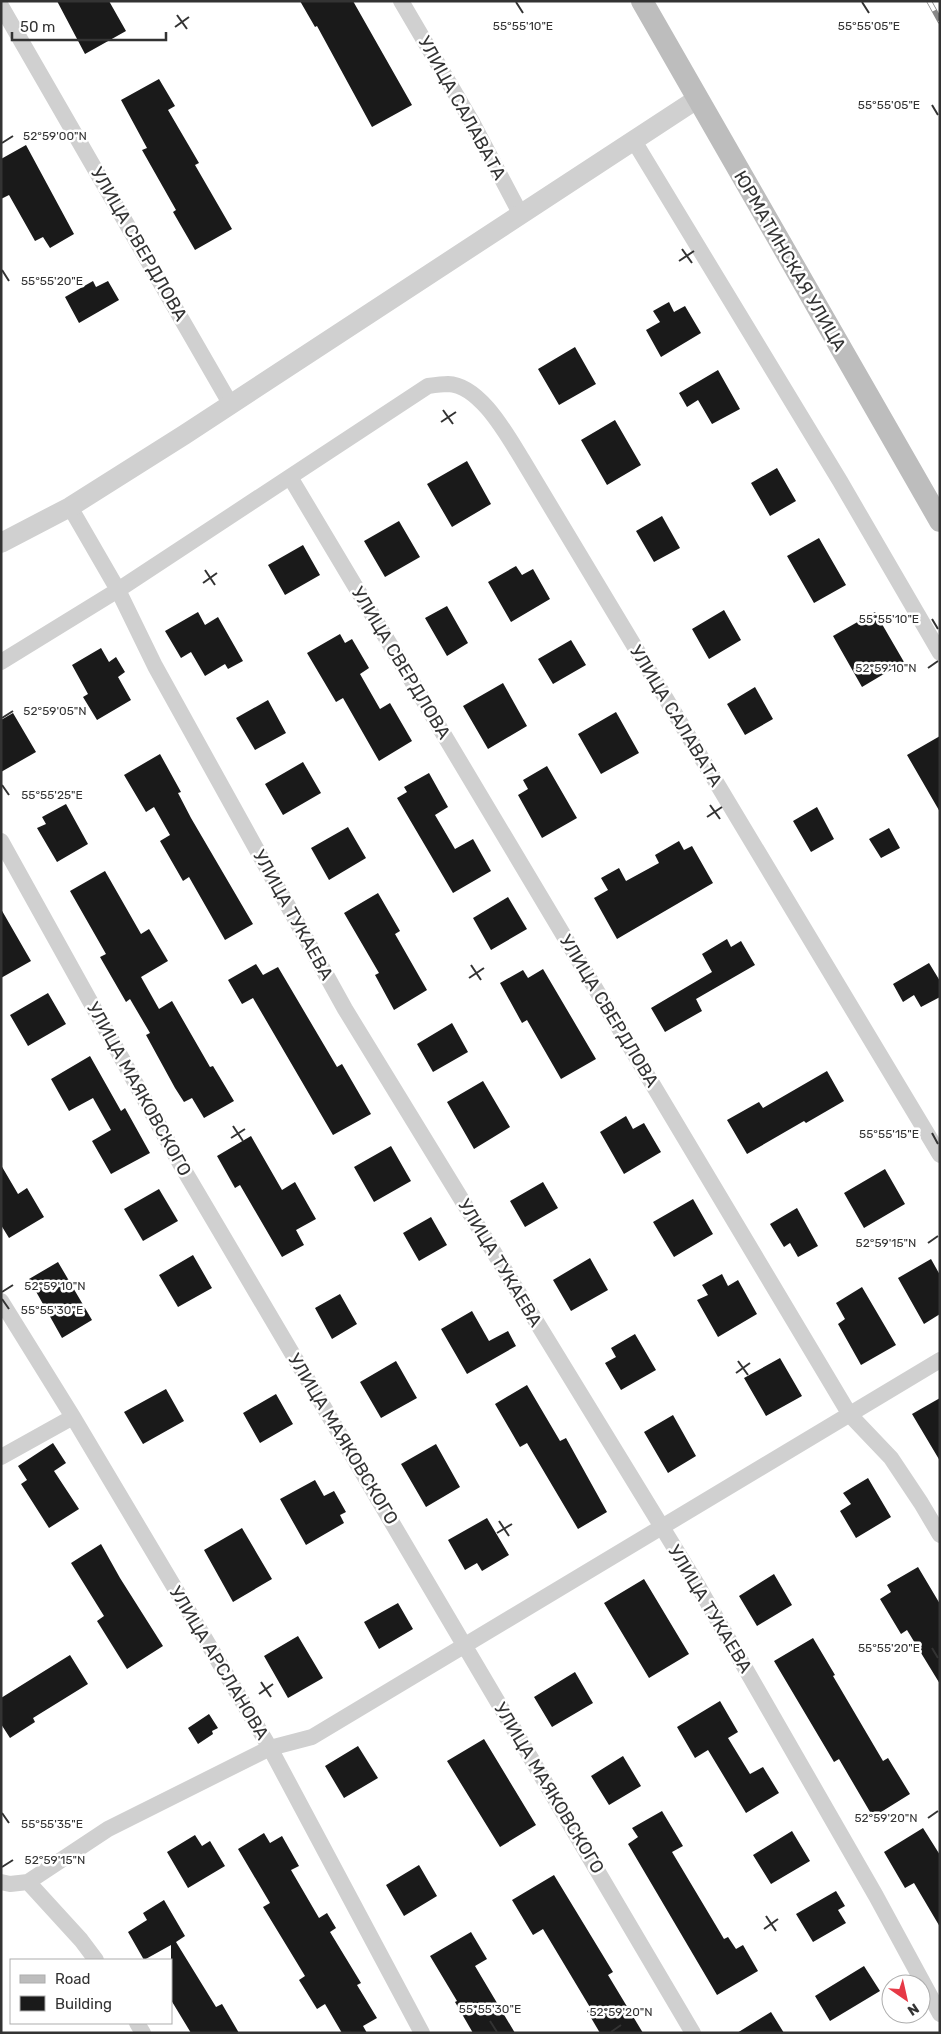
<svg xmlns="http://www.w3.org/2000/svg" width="941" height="2034" font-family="Rubik,sans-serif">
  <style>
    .building { fill: #1a1a1a }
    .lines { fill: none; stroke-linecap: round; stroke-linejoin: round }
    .minor { stroke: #d0d0d0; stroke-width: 16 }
    .tertiary { stroke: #d0d0d0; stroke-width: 20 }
    .secondary { stroke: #bdbdbd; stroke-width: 22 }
    .rail-casing { stroke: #888; stroke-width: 5.5 }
    .rail { stroke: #fff; stroke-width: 4; stroke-dasharray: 11; stroke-linecap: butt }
    .ticks { fill: none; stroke: #333; stroke-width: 2 }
    .labels { text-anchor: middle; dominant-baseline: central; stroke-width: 5; stroke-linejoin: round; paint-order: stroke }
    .street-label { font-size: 18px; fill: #333; stroke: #fff }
    .ticks-label { font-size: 12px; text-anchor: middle; fill: #333; stroke: #fff; stroke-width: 5; stroke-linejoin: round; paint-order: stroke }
  </style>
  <rect width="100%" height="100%" fill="#fff"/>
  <path class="building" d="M 57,1 L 109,1 L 126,31 L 85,54 Z
    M 300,1 L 353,1 L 412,105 L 372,127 L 317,26 L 315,27 Z
    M 159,79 L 175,106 L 168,110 L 199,163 L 195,165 L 232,229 L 195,250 L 173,212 L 176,210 L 142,150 L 147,148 L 121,100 Z
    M 26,145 L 74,234 L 50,248 L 43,237 L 35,241 L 9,195 L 1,199 L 1,159 Z
    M 93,281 L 96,287 L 108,281 L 119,300 L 79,323 L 65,297 Z
    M 669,302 L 674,312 L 685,306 L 701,333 L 661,357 L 646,330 L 660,322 L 653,311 Z
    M 575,347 L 596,384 L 559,405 L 538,369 Z
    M 718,370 L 740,409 L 712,424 L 698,400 L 687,407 L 679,393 Z
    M 615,420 L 641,465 L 607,485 L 581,440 Z
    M 467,461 L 491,504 L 452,527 L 427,484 Z
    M 777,468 L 796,501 L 770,516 L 751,483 Z
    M 662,516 L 680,548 L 654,562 L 636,531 Z
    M 399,521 L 420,557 L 385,577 L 364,541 Z
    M 819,538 L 846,585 L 814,603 L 787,556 Z
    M 303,545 L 320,575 L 285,595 L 268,565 Z
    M 516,566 L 522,575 L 533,569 L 550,599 L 511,622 L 488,582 Z
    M 447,606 L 468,643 L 447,656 L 425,618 Z
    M 724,610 L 741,640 L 709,659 L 692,629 Z
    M 198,612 L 205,625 L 218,617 L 243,661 L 228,669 L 225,664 L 205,676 L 191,652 L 181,658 L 165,631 Z
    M 875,612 L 904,662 L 862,687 L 833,636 Z
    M 340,634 L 345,643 L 352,639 L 369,668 L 360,674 L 380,709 L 390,703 L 412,741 L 379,761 L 343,698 L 336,702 L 307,653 Z
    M 571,640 L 586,665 L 553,684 L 538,659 Z
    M 101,648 L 109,662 L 116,657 L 125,672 L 118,677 L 131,700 L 97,720 L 83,697 L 88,694 L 72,665 Z
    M 503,683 L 527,726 L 488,749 L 463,706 Z
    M 755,687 L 773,719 L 745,735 L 727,704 Z
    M 268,700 L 286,733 L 255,750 L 236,718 Z
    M 616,712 L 639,753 L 601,774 L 578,734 Z
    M 13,713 L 36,752 L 1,772 L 1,720 Z
    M 940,736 L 940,812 L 907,755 Z
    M 160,754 L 181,792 L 178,793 L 191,818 L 253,924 L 225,940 L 189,877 L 183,881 L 160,841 L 170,835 L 154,807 L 146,812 L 124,775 Z
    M 303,762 L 321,793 L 283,815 L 265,784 Z
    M 547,766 L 577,818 L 542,838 L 518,795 L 528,789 L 523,780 Z
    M 429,773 L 448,807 L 435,815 L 455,849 L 473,839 L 491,871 L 453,893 L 397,798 L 407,792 L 404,787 Z
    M 66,804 L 88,844 L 57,862 L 37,828 L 46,824 L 42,817 Z
    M 817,807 L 834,839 L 811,852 L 793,821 Z
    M 348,827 L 366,858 L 329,880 L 311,848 Z
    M 889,828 L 900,848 L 881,858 L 869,839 Z
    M 679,841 L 684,850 L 692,846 L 713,883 L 617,939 L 594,898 L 608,890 L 601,878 L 619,868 L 626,881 L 659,863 L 655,855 Z
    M 105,871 L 141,934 L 149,929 L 168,961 L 141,977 L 159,1009 L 172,1001 L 210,1067 L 213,1066 L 234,1101 L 204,1118 L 192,1098 L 184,1102 L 175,1088 L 146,1035 L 150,1033 L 130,999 L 126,1002 L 100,957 L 106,954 L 70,891 Z
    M 378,893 L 400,931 L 395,934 L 427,990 L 394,1010 L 375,975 L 379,973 L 344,913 Z
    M 508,897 L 527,929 L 491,950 L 473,918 Z
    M 1,909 L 31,961 L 1,978 Z
    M 727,939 L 731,947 L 741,941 L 755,965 L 696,999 L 702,1011 L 665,1032 L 651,1008 L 712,972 L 702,954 Z
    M 929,963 L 940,981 L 940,997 L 921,1007 L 914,995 L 903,1002 L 893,984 Z
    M 256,964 L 263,975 L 278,967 L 337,1067 L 342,1064 L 371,1114 L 333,1135 L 253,998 L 242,1004 L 228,980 Z
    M 543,969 L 596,1059 L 561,1079 L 527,1020 L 522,1023 L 500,983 L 523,970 L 528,978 Z
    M 48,993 L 66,1024 L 28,1046 L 10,1015 Z
    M 452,1023 L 468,1052 L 433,1072 L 417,1044 Z
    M 90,1056 L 121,1111 L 125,1108 L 150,1153 L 111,1174 L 92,1141 L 111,1130 L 93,1098 L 69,1111 L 51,1079 Z
    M 827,1071 L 844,1101 L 806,1123 L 804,1121 L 747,1154 L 727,1120 L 759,1102 L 763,1108 Z
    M 483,1081 L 510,1127 L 474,1149 L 447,1102 Z
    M 626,1116 L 633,1129 L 644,1123 L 661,1152 L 624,1174 L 600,1132 Z
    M 251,1136 L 282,1190 L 295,1182 L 316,1219 L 296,1230 L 304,1245 L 282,1257 L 240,1185 L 235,1188 L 217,1156 Z
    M 391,1146 L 411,1181 L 374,1202 L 354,1167 Z
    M 1,1165 L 18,1194 L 27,1188 L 44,1217 L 9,1238 L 1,1225 Z
    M 885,1169 L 905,1204 L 864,1228 L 844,1193 Z
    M 543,1182 L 558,1208 L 525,1227 L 510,1201 Z
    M 159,1189 L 178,1221 L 143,1241 L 124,1209 Z
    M 693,1199 L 713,1234 L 674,1257 L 653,1222 Z
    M 797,1208 L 818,1246 L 798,1257 L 790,1243 L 784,1247 L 770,1224 Z
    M 431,1217 L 447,1245 L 419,1261 L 403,1233 Z
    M 193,1255 L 212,1288 L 178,1307 L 159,1275 Z
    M 590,1258 L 608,1290 L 571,1311 L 553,1280 Z
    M 931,1259 L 940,1275 L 940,1314 L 924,1324 L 898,1278 Z
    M 58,1262 L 92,1320 L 62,1338 L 29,1279 Z
    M 722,1274 L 728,1286 L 738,1280 L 757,1314 L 718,1337 L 697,1300 L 708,1295 L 702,1285 Z
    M 862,1287 L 896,1345 L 861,1365 L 838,1324 L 845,1319 L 836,1303 Z
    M 340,1294 L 357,1324 L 332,1339 L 315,1308 Z
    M 472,1311 L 489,1341 L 508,1331 L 516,1346 L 467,1374 L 441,1329 Z
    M 635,1334 L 656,1370 L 621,1390 L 605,1363 L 616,1357 L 611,1348 Z
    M 780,1358 L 802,1396 L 766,1416 L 744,1378 Z
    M 396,1361 L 417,1398 L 381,1418 L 360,1382 Z
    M 527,1385 L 560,1441 L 566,1438 L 607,1512 L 578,1529 L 527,1443 L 520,1447 L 495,1404 Z
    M 166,1389 L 184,1421 L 143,1444 L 124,1412 Z
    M 276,1394 L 293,1424 L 260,1443 L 243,1413 Z
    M 940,1398 L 940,1461 L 912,1414 Z
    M 673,1415 L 696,1456 L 668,1473 L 644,1432 Z
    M 53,1443 L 66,1463 L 54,1471 L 79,1509 L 49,1528 L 21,1484 L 27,1480 L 18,1466 Z
    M 436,1444 L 460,1487 L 426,1507 L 401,1464 Z
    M 868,1478 L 891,1517 L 856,1538 L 840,1511 L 851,1504 L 843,1493 Z
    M 315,1480 L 324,1496 L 334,1491 L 346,1512 L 340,1515 L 344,1523 L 306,1545 L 280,1499 Z
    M 487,1518 L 509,1555 L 482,1571 L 477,1563 L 465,1570 L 448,1540 Z
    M 242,1528 L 272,1579 L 233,1602 L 204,1550 Z
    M 101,1544 L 120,1578 L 163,1646 L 127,1669 L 97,1621 L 104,1616 L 71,1563 Z
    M 918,1567 L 940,1604 L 940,1684 L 907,1630 L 901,1634 L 880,1599 L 891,1592 L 887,1585 Z
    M 774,1574 L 792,1605 L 757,1626 L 739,1596 Z
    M 644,1579 L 689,1654 L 649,1678 L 604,1603 Z
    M 398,1603 L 413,1629 L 379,1649 L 364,1622 Z
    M 298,1636 L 323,1678 L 288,1698 L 264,1656 Z
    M 813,1638 L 835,1675 L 833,1676 L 883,1761 L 888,1758 L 910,1794 L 873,1817 L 839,1759 L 834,1762 L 774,1661 Z
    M 70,1655 L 88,1684 L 33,1718 L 35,1722 L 10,1738 L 1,1724 L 1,1698 Z
    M 575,1672 L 593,1703 L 552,1727 L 534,1697 Z
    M 720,1701 L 738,1732 L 728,1738 L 750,1774 L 763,1767 L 779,1793 L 746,1813 L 708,1750 L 695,1758 L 677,1727 Z
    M 209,1714 L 218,1728 L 212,1731 L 213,1734 L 198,1744 L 188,1728 Z
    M 484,1739 L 536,1825 L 500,1847 L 447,1761 Z
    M 358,1746 L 378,1778 L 344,1798 L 325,1766 Z
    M 623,1756 L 641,1786 L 609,1805 L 591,1776 Z
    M 662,1811 L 683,1846 L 672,1852 L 724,1939 L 728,1937 L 736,1949 L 743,1945 L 758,1971 L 717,1995 L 628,1844 L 638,1837 L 632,1828 Z
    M 923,1828 L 940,1855 L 940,1927 L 914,1883 L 905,1888 L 884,1852 Z
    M 792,1831 L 810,1861 L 771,1884 L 753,1855 Z
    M 264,1833 L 270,1843 L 282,1836 L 299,1866 L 291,1870 L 319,1918 L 327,1913 L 336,1928 L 330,1932 L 361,1983 L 357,1985 L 377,2018 L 363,2026 L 367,2033 L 342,2033 L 325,2004 L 317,2009 L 299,1980 L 305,1976 L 263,1907 L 270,1903 L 238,1849 Z
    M 195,1835 L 202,1846 L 210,1841 L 225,1866 L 188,1888 L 167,1852 Z
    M 419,1865 L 437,1896 L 404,1916 L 386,1885 Z
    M 554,1875 L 613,1972 L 608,1975 L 643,2033 L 600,2033 L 587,2011 L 591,2009 L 543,1929 L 533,1935 L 512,1900 Z
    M 836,1891 L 845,1906 L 838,1910 L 846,1923 L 813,1942 L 796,1914 Z
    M 164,1900 L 185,1936 L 176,1942 L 216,2007 L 222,2004 L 239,2033 L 191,2033 L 171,2000 L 171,1945 L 144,1960 L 128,1932 L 147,1920 L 143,1913 Z
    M 471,1932 L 487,1959 L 475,1966 L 515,2033 L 473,2033 L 455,2002 L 457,2001 L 430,1956 Z
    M 864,1966 L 880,1991 L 830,2021 L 815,1996 Z
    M 771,2012 L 784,2033 L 737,2033 Z"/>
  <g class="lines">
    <path class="minor" d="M 401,1 L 472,122 L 521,215
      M 1,6 L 231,405
      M 634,141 L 840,481 L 940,653
      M 290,477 L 850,1415 L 891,1458 L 921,1503 L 940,1535
      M 70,507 L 118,590 L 155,666 L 345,1009 L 698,1586 L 876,1896 L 940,2014
      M 1,662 L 118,590 L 428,386 C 435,385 442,384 448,384 C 480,385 507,435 522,459 L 940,1155
      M 1,841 L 181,1165 L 693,2033
      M 1,1301 L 73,1417 L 270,1748 L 422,2033
      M 1,1457 L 73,1417
      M 1,1882 L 10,1884 L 28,1882 L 81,1940 L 96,1960
      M 28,1882 L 108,1829 L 270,1748 L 312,1737 L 940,1360
      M 137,2023 L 143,2033"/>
    <path class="tertiary" d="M 1,543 L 70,507 L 184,435 L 697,99"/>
    <path class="secondary" d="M 642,1 L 940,521"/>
    <defs>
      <path id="rail" d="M 929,1 L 940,21"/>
    </defs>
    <use href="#rail" class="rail-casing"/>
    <use href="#rail" class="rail"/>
  </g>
  <path class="ticks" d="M 516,2 L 523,13M 862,2 L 869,13M 177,15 L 187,29M 175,27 L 189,17M 932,105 L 938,115M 2,143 L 13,136M 682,249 L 692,263M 679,261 L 694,251M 2,270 L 9,281M 443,410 L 453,424M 441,422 L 456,412M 205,570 L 215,585M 203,583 L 217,573M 932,619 L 938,629M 928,668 L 938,661M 2,718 L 13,711M 2,785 L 9,795M 710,805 L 720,819M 707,817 L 722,807M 471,965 L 481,980M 469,978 L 484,968M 233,1126 L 243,1141M 932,1133 L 938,1144M 231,1138 L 245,1129M 928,1243 L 938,1236M 2,1292 L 13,1285M 2,1299 L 9,1309M 738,1361 L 748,1375M 736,1373 L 750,1363M 499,1521 L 509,1536M 497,1533 L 512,1524M 932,1648 L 938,1658M 261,1682 L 271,1697M 259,1694 L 273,1684M 2,1813 L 9,1823M 928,1818 L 938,1811M 2,1867 L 13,1860M 766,1916 L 776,1931M 764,1929 L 778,1919M 490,2021 L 497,2032M 611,2032 L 621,2025"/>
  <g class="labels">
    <g class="street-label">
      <text transform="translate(462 108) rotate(61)">УЛИЦА САЛАВАТА</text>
      <text transform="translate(139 244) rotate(60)">УЛИЦА СВЕРДЛОВА</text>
      <text transform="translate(790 261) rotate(60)">ЮРМАТИНСКАЯ УЛИЦА</text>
      <text transform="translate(401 663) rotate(59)">УЛИЦА СВЕРДЛОВА</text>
      <text transform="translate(676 716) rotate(59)">УЛИЦА САЛАВАТА</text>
      <text transform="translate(293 915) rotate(61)">УЛИЦА ТУКАЕВА</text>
      <text transform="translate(609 1011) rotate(59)">УЛИЦА СВЕРДЛОВА</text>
      <text transform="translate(139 1089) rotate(61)">УЛИЦА МАЯКОВСКОГО</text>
      <text transform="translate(500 1263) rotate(59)">УЛИЦА ТУКАЕВА</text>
      <text transform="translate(343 1439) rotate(59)">УЛИЦА МАЯКОВСКОГО</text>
      <text transform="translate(710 1609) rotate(59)">УЛИЦА ТУКАЕВА</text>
      <text transform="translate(219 1663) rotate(59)">УЛИЦА АРСЛАНОВА</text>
      <text transform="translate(549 1788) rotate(59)">УЛИЦА МАЯКОВСКОГО</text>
    </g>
  </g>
  <g class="ticks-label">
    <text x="523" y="30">55°55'10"E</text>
    <text x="869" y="30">55°55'05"E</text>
    <text x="889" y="109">55°55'05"E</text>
    <text x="55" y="140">52°59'00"N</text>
    <text x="52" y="285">55°55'20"E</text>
    <text x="889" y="623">55°55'10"E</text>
    <text x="886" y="672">52°59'10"N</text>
    <text x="55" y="715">52°59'05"N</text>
    <text x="52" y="799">55°55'25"E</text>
    <text x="889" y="1138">55°55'15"E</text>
    <text x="886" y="1247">52°59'15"N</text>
    <text x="55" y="1290">52°59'10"N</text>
    <text x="52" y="1314">55°55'30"E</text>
    <text x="889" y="1652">55°55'20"E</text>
    <text x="886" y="1822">52°59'20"N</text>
    <text x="52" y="1828">55°55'35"E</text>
    <text x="55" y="1864">52°59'15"N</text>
    <text x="490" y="2013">55°55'30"E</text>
    <text x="621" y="2016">52°59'20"N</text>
  </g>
  <rect width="941" height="2034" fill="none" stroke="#333333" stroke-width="5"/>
  <rect x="10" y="1959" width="162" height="65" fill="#ffffff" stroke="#adadad"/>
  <rect x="20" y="1975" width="25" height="8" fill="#bdbdbd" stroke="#adadad"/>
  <text x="55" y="1984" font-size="15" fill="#333333">Road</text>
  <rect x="20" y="1996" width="25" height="15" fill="#1a1a1a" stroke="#adadad"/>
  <text x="55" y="2009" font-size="15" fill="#333333">Building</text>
  <g transform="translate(906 1999) rotate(146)"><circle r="24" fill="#ffffff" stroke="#adadad"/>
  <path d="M0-4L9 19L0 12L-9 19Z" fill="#e63946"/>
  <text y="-8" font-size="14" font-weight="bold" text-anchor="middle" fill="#333333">N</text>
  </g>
  <path d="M12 32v8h154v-8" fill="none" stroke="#333333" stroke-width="2.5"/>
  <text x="20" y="32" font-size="15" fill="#333333" stroke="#ffffff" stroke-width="4" paint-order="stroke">50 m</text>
</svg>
